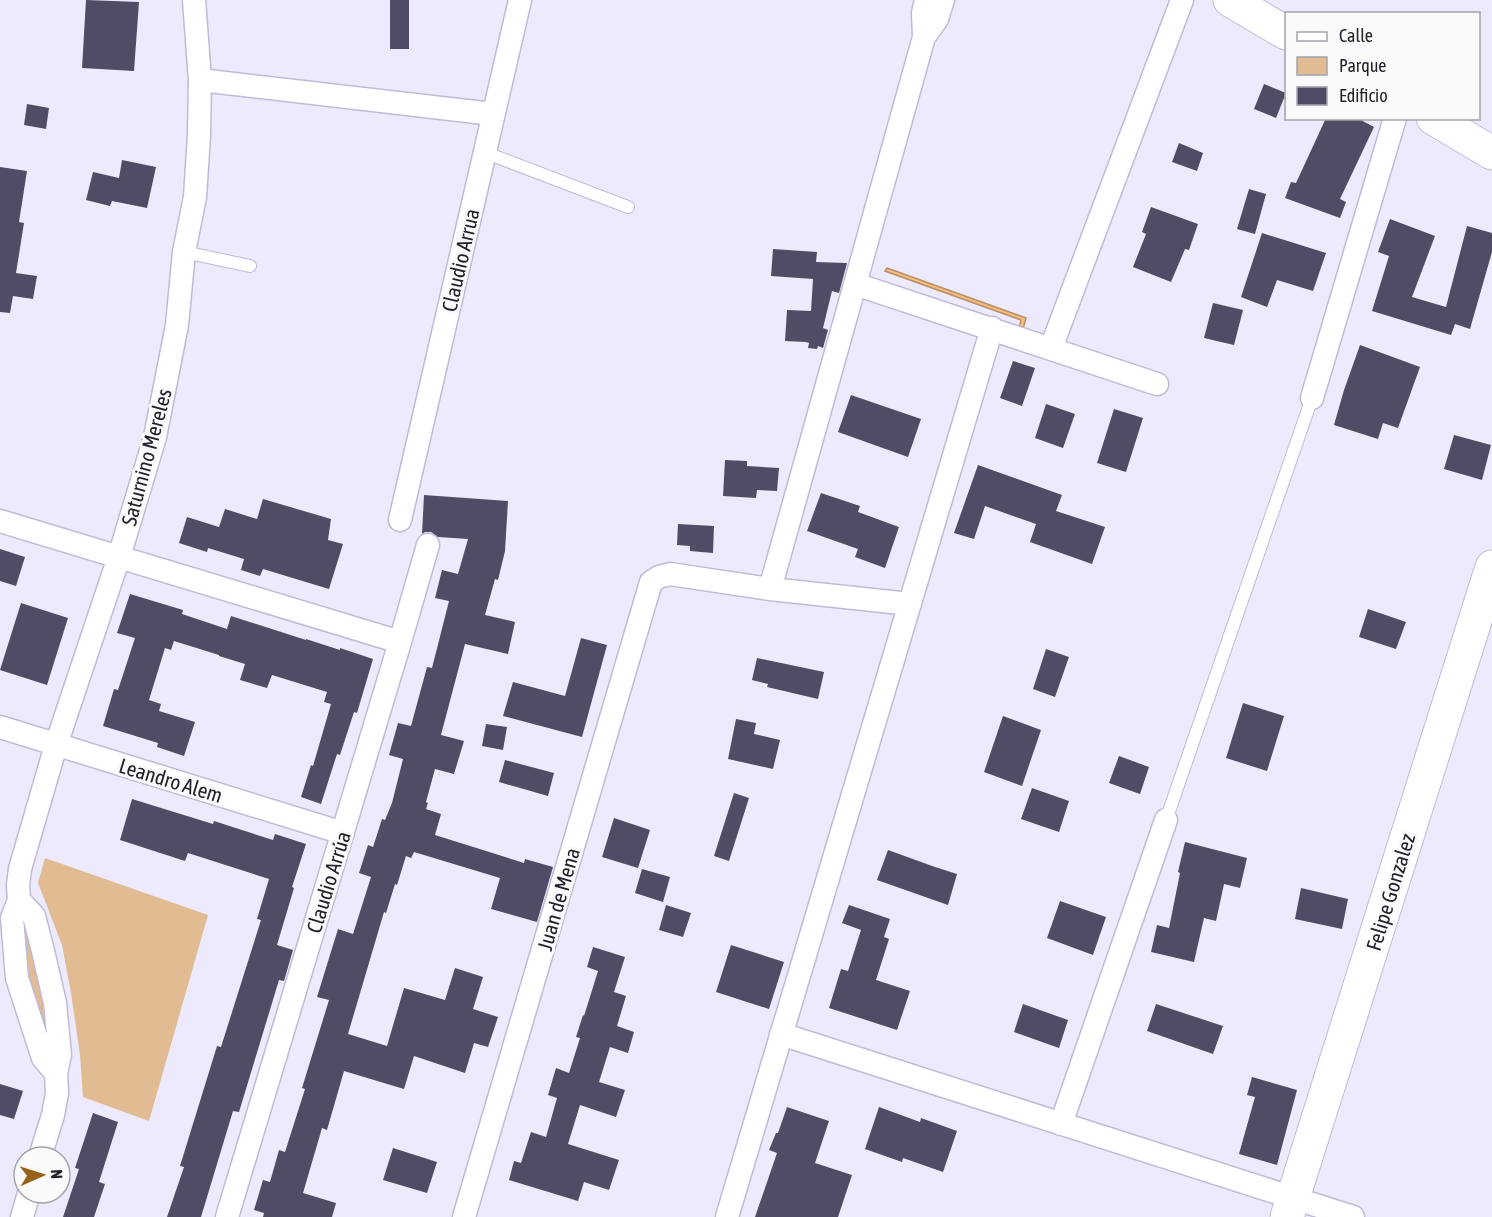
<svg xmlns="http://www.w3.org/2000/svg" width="1492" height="1217" font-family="'Asap Condensed',sans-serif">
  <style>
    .green { fill: #e1bb92 }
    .water { fill: #f8be7f; stroke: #b88f66; stroke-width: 1.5 }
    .building { fill: #514c66 }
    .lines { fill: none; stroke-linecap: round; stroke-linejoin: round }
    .lane-casing { stroke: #bfbad8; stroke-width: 14 }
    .street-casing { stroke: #bfbad8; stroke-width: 25 }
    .secondary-casing { stroke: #bfbad8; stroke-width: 35 }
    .lane { stroke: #fff; stroke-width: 12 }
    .street { stroke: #fff; stroke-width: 22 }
    .secondary { stroke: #fff; stroke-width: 33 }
    .labels { text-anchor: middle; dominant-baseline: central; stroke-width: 6; stroke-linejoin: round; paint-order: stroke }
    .street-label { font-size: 21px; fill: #24212d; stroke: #fafafa }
  </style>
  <rect width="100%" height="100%" fill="#eeeafd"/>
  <path class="green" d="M 45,858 L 208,915 L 149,1121 L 83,1097 L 80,1055 L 71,993 L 62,945 L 38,883 Z
    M 21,914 L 41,973 L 55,1059 L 25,980 Z"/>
  <path class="water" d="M 887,268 L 1026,318 L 1023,329 L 1019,328 L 1021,320 L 885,271 Z"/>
  <path class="building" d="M 86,0 L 139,2 L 134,71 L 82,68 Z
    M 390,0 L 409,0 L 409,49 L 390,49 Z
    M 1264,84 L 1286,93 L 1276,118 L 1254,109 Z
    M 27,104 L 49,108 L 46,129 L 24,125 Z
    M 1326,118 L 1357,118 L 1374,127 L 1340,199 L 1346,202 L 1340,218 L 1285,198 L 1291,182 L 1296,183 Z
    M 1179,143 L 1203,153 L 1197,171 L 1172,162 Z
    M 122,160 L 156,167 L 147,208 L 112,201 L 110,206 L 86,200 L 93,172 L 119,178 Z
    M 0,167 L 27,171 L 19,222 L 24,223 L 16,273 L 37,276 L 33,299 L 13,296 L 10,313 L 0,312 Z
    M 1249,189 L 1266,194 L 1255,234 L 1237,229 Z
    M 1151,207 L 1198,224 L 1189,250 L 1185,249 L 1171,282 L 1133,267 L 1146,234 L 1142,232 Z
    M 1390,219 L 1435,236 L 1412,297 L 1446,307 L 1467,226 L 1492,233 L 1492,252 L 1470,329 L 1455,324 L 1451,335 L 1372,311 L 1389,256 L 1378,252 Z
    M 1262,233 L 1326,253 L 1313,291 L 1277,280 L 1267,307 L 1241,297 Z
    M 773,249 L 817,252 L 816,262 L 847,263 L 839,293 L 832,291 L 823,328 L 828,330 L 823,348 L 818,346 L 817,349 L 808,348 L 809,343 L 806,342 L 785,341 L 787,310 L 811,311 L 813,279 L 771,276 Z
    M 1213,303 L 1243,310 L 1234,345 L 1204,338 Z
    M 1360,345 L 1420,367 L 1398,428 L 1383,423 L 1378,439 L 1334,425 L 1344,390 Z
    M 1013,361 L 1035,368 L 1022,406 L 1000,398 Z
    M 851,395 L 921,419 L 908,457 L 838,432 Z
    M 1046,404 L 1075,414 L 1063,448 L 1035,438 Z
    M 1114,409 L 1143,418 L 1126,472 L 1097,463 Z
    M 1454,435 L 1491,445 L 1482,480 L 1444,469 Z
    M 725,460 L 747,461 L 747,466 L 779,468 L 777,491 L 757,490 L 756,498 L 723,496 Z
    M 978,465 L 1062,495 L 1056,511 L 1105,527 L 1092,564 L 1030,542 L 1036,524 L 985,506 L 974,539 L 954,533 Z
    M 821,493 L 860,506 L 858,512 L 899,527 L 885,568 L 855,557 L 858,549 L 807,531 Z
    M 424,495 L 508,501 L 505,551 L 498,580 L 495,579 L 485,615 L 515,622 L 508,654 L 465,644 L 441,735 L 464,741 L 454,774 L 435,769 L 426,802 L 428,803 L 426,809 L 441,814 L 435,835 L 524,863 L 525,859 L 553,867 L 537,922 L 491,909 L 500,878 L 414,852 L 411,858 L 406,856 L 397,885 L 395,884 L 386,913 L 384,912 L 348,1034 L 387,1046 L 404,988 L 445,1000 L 455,968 L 483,977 L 473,1009 L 498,1017 L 488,1047 L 474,1043 L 465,1073 L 414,1056 L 404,1089 L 344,1071 L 327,1130 L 322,1128 L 303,1193 L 336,1203 L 332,1217 L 263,1217 L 264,1213 L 254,1210 L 263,1180 L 270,1182 L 279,1150 L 285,1152 L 305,1089 L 302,1088 L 329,1000 L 317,997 L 338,929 L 353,934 L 371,877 L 359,873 L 368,845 L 373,847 L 382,819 L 385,820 L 392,803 L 403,759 L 389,755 L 398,723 L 411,726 L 427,667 L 432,668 L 449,601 L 435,598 L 442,570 L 458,574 L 468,539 L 438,537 L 431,532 L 425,532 L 422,534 Z
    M 263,499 L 331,519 L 328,540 L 343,544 L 329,589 L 263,569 L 260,576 L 241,570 L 244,559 L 208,548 L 207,552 L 179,543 L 187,517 L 219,527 L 225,509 L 257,519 Z
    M 678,524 L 714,526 L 713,553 L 690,551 L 690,546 L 677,545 Z
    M 0,549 L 25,557 L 16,586 L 0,581 Z
    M 130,594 L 183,610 L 182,614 L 227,629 L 231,616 L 306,640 L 306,639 L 340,650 L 340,648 L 373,659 L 357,713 L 354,712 L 340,755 L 337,754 L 321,804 L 301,797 L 311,765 L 313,766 L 331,704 L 324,702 L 327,692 L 272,675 L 267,688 L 240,680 L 245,664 L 219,656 L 219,655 L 174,641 L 171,650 L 165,648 L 149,700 L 161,704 L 159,711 L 195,722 L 184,756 L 157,747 L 158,743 L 103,726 L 114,689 L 118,690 L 135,638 L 117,633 Z
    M 21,603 L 68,618 L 47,685 L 0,670 Z
    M 1368,609 L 1406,622 L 1396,649 L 1359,637 Z
    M 581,638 L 607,645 L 582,737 L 503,716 L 513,682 L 565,696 Z
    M 1046,649 L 1069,657 L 1055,697 L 1033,689 Z
    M 757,658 L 824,672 L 818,699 L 767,687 L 768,684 L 752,680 Z
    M 1243,703 L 1284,716 L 1267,771 L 1226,758 Z
    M 1003,716 L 1041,730 L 1022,786 L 984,772 Z
    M 736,719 L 756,723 L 754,734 L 780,740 L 773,769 L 728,759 Z
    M 486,724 L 507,727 L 503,750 L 482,746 Z
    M 1119,756 L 1149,767 L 1140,794 L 1109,783 Z
    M 505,760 L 554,773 L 548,796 L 499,782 Z
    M 1032,788 L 1069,801 L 1059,832 L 1021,819 Z
    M 734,793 L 749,798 L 729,861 L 714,856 Z
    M 132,799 L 213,824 L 214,821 L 273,840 L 275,834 L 306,844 L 292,887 L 294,888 L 277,945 L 293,950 L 284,981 L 279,980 L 239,1112 L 233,1111 L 201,1217 L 167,1217 L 184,1167 L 180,1166 L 217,1046 L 221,1047 L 261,920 L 257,919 L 269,879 L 188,853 L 185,861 L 120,840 Z
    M 614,818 L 650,830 L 638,868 L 602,857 Z
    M 1185,842 L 1247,858 L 1240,888 L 1224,884 L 1216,921 L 1204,918 L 1194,962 L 1151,952 L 1157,925 L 1169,928 L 1180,873 L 1178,872 Z
    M 888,850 L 935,867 L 957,874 L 948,905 L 877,880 Z
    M 642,869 L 670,877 L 663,902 L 635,893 Z
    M 1301,888 L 1348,899 L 1342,929 L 1295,919 Z
    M 1060,901 L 1106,917 L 1093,955 L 1047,938 Z
    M 666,905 L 691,913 L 683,937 L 659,930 Z
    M 849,905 L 890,919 L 884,937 L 889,939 L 876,980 L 910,991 L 897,1030 L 829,1008 L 841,969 L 848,971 L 861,930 L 842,923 Z
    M 731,945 L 784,962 L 769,1009 L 716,992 Z
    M 593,947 L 625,957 L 614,992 L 626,996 L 617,1026 L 634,1032 L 628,1053 L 610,1047 L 599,1082 L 625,1090 L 616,1117 L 580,1105 L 568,1144 L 619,1160 L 609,1190 L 584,1182 L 578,1201 L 509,1180 L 514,1161 L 521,1163 L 531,1132 L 546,1137 L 557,1098 L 548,1095 L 556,1068 L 569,1073 L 580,1038 L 576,1037 L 583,1015 L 584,1016 L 598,971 L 587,967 Z
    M 1023,1004 L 1068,1020 L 1059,1048 L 1014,1032 Z
    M 1156,1004 L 1223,1026 L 1213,1054 L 1147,1031 Z
    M 1252,1077 L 1297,1090 L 1277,1165 L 1239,1154 L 1255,1097 L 1247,1095 Z
    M 0,1084 L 23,1091 L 14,1119 L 0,1115 Z
    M 787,1107 L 829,1121 L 815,1163 L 852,1175 L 838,1217 L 755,1217 L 777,1153 L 769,1150 L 776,1133 L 778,1133 Z
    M 879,1107 L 920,1122 L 921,1118 L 957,1131 L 943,1172 L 903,1158 L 902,1162 L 865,1149 Z
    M 93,1113 L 118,1122 L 99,1182 L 105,1184 L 94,1217 L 63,1217 L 79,1169 L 75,1168 Z
    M 393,1148 L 437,1162 L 427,1193 L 383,1180 Z"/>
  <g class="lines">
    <defs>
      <path id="lane" d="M 484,152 L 628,207
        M 184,252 L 250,266
        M 1166,820 L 1312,398"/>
      <path id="street" d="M 924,37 L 937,19 L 943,0
        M 200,80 L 493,114
        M 855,284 L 1157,384
        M 1051,348 L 1182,0
        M 1312,398 L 1395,118
        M 400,520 L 520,0
        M 0,521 L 400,642
        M 770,589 L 924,37 L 923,13 L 926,0
        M 0,727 L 343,833
        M 19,900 L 34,916 L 43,951 L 55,1003 L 60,1055 L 56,1073 L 57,1093 L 53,1115 L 40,1157
        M 781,1034 L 1353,1217
        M 56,1073 L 43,1058 L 17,978 L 12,918 L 19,900 L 18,885 L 20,869 L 56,745 L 119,557 L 155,437 L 177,325 L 184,252 L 195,197 L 199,135 L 200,80 L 194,0
        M 1061,1124 L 1166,820
        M 22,1217 L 29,1193
        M 227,1217 L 400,642 L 428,545
        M 464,1217 L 651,582 L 659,577 L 670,574 L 770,589 L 910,604
        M 727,1217 L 992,328"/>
      <path id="secondary" d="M 1230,0 L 1286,33
        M 1433,118 L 1492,153
        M 1287,1217 L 1492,567"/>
    </defs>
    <use href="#lane" class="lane-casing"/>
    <use href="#street" class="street-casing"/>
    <use href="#secondary" class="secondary-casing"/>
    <use href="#lane" class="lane"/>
    <use href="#street" class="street"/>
    <use href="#secondary" class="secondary"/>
  </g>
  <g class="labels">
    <g class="street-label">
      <text transform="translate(460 260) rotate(-77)">Claudio Arrua</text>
      <text transform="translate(146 457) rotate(-75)">Saturnino Mereles</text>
      <text transform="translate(171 780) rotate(17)">Leandro Alem</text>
      <text transform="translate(328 882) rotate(-73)">Claudio Arrúa</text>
      <text transform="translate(1390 892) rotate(-73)">Felipe Gonzalez</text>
      <text transform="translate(558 899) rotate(-74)">Juan de Mena</text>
    </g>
  </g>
  <rect x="1285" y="12" width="195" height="108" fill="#fafafa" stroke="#a4a3a8" stroke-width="1.5"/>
  <rect x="1297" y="32" width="30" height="9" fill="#ffffff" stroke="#a4a3a8" stroke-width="1.5"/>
  <text x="1339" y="42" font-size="18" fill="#24212d">Calle</text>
  <rect x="1297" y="57" width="30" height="18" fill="#e1bb92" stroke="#a4a3a8" stroke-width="1.5"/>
  <text x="1339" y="72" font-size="18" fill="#24212d">Parque</text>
  <rect x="1297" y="87" width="30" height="18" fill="#514c66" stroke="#a4a3a8" stroke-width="1.5"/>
  <text x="1339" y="102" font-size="18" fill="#24212d">Edificio</text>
  <g transform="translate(42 1175) rotate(87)"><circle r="28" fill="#fafafa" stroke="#a4a3a8" stroke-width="1.5"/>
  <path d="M0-4.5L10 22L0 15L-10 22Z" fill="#976119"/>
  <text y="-9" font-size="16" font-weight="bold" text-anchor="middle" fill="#24212d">N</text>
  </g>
</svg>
